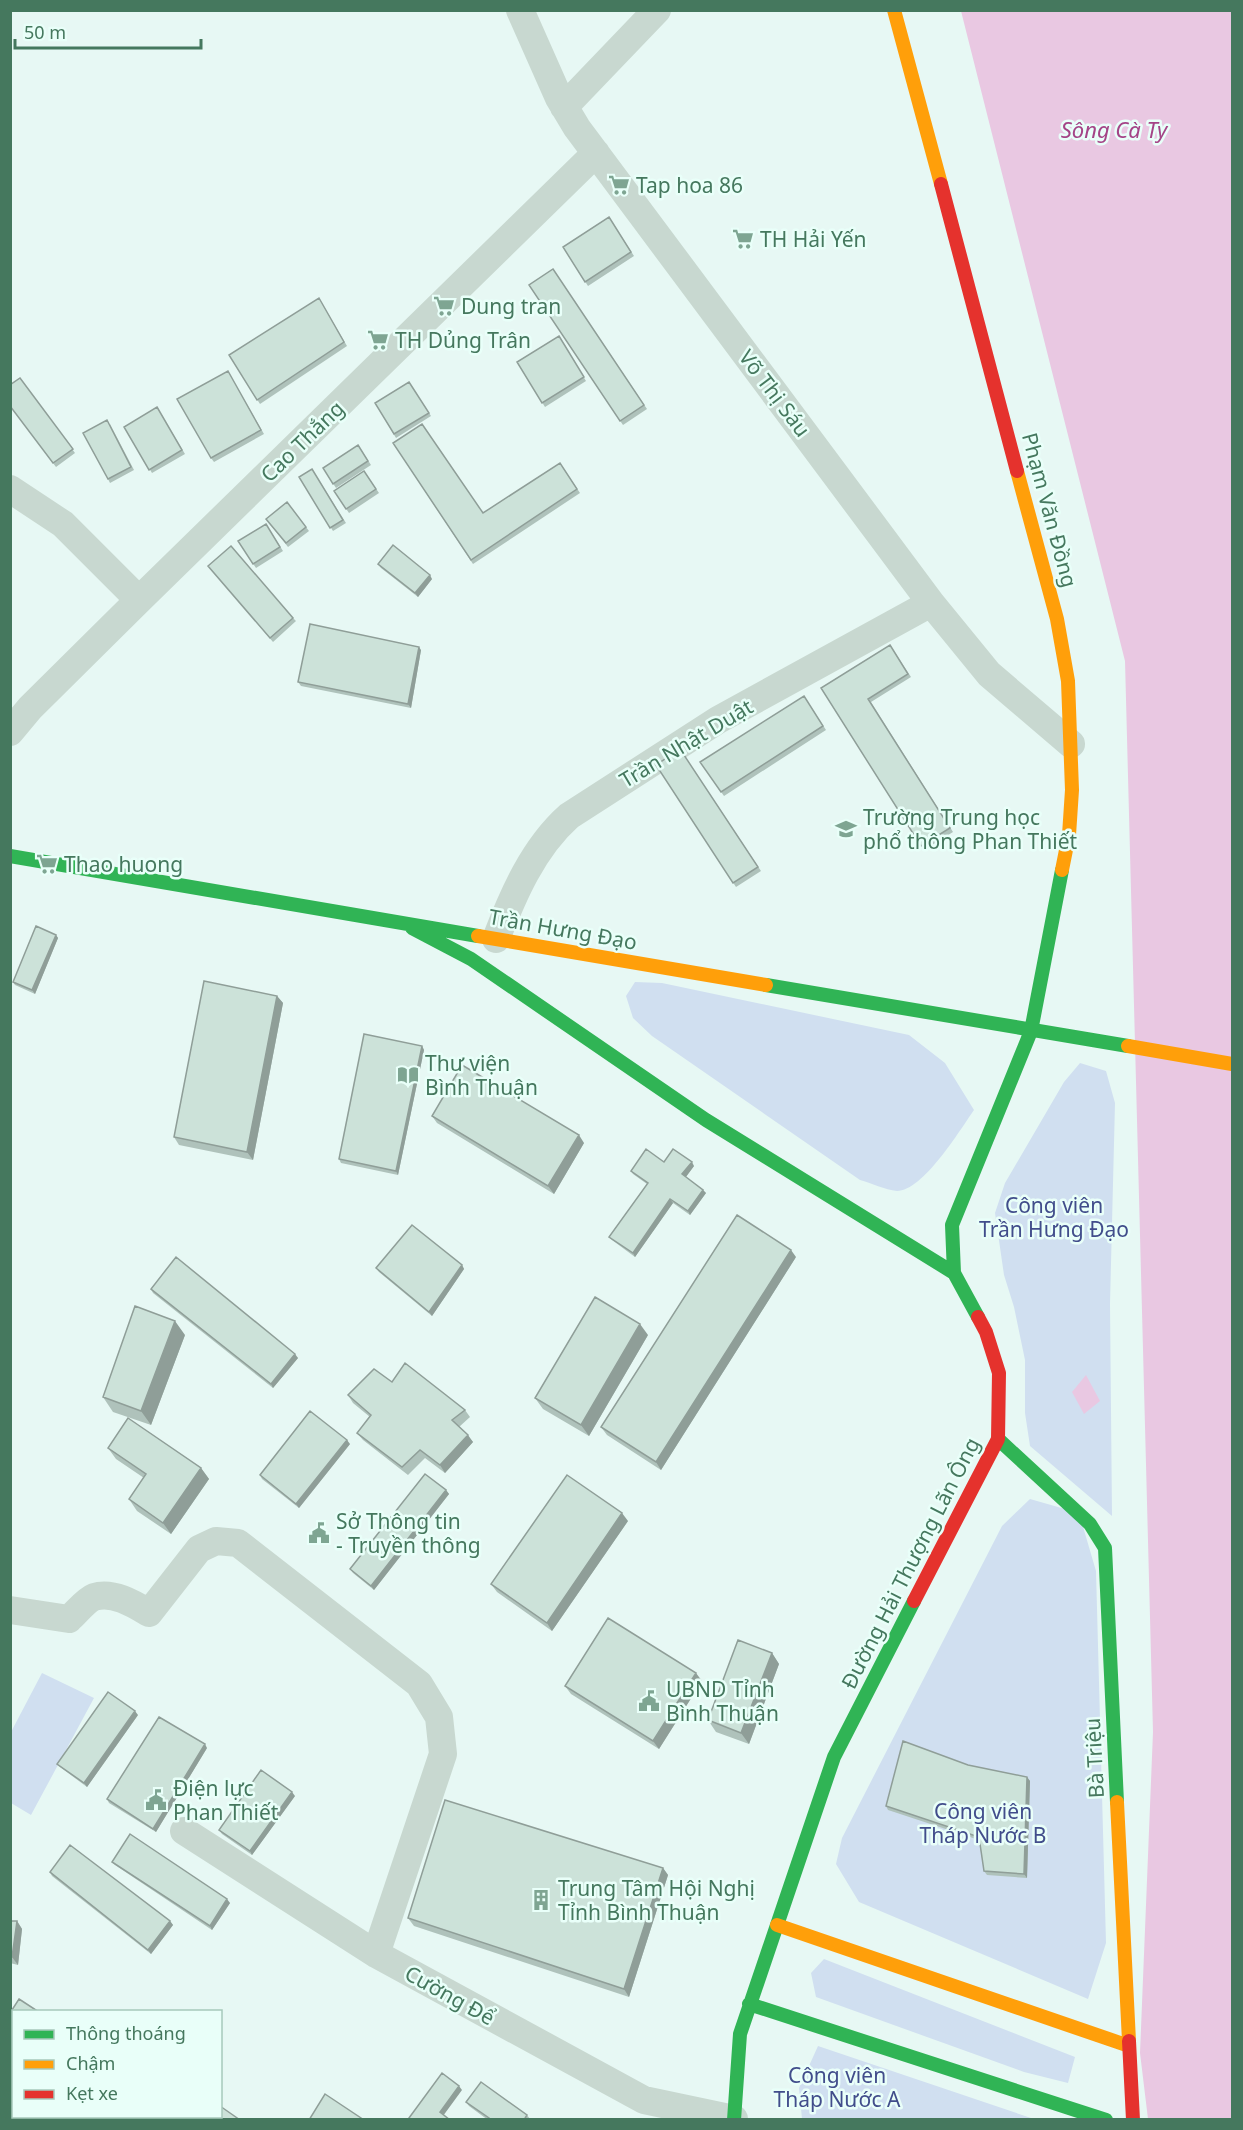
<svg xmlns="http://www.w3.org/2000/svg" width="1243" height="2130" font-family="'Noto Sans',sans-serif">
  <style>
    .green { fill: #d0dff0 }
    .water { fill: #e9c8e2 }
    .lines { fill: none; stroke-linecap: round; stroke-linejoin: round }
    .street { stroke: #c8d8d0; stroke-width: 28 }
    .fast { stroke: #30b455; stroke-width: 14 }
    .slow { stroke: #ff9f0a; stroke-width: 14 }
    .jam { stroke: #e5322d; stroke-width: 14 }
    .wall { fill: #afc2bb }
    .shaded-wall { fill: #8f9e98 }
    .building { fill: #cce2d9; stroke: #8f9e98; stroke-width: 1.5 }
    .labels { text-anchor: middle; dominant-baseline: central; stroke-width: 5; stroke-linejoin: round; paint-order: stroke }
    .poi-label { font-size: 21px; fill: #45785e; stroke: #e9fff9; text-anchor: start }
    .street-label { font-size: 21px; fill: #45785e; stroke: #e9fff9 }
    .park-label { font-size: 21px; fill: #414d8b; stroke: #e9fff9 }
    .water-label { font-size: 22px; font-style: italic; fill: #a44487; stroke: #e9fff9 }
  </style>
  <rect width="100%" height="100%" fill="#e7f8f4"/>
  <path class="green" d="M 635,982 L 662,983 L 909,1035 L 945,1063 L 974,1110 C 960,1130 923,1191 897,1191 C 885,1190 871,1183 860,1180 L 652,1036 L 633,1018 L 626,996 Z
    M 1080,1063 L 1106,1071 L 1115,1103 L 1110,1304 L 1112,1516 L 1030,1446 L 1025,1413 L 1025,1360 L 1014,1307 L 1004,1275 L 995,1213 L 1005,1183 L 1064,1082 Z
    M 1030,1499 L 1079,1513 L 1096,1571 L 1106,1943 L 1088,1999 L 859,1902 L 836,1864 L 842,1838 L 1002,1526 Z
    M 42,1673 L 94,1698 L 31,1815 L 11,1803 L 11,1732 Z
    M 824,1959 L 1075,2057 L 1068,2083 L 1024,2072 L 816,1997 L 811,1973 Z
    M 818,2046 L 1034,2119 L 802,2119 L 799,2088 Z"/>
  <path class="water" d="M 961,11 L 1232,11 L 1232,2119 L 1148,2119 L 1140,2053 L 1153,1732 L 1125,661 Z
    M 1086,1375 L 1100,1401 L 1084,1414 L 1072,1392 Z"/>
  <g class="lines">
    <path class="street" d="M 520,10 L 559,98 L 577,128 L 931,603 L 989,674 L 1071,744
      M 564,107 L 657,10
      M 10,489 L 63,524 L 139,600
      M 10,732 L 30,708 L 139,600 L 596,153
      M 496,939 C 513,895 533,848 569,816 L 718,720 L 931,603
      M 10,1610 L 69,1619 C 76,1613 86,1600 94,1597 C 113,1591 134,1604 149,1613 L 199,1549 L 216,1541 L 238,1543 L 419,1684 L 439,1717 L 443,1754 L 376,1954
      M 184,1831 L 376,1954 L 644,2100 L 734,2119"/>
    <path class="fast" d="M 10,856 L 478,936
      M 412,928 L 471,959 L 706,1120 L 954,1273
      M 766,985 L 1128,1046
      M 978,1317 L 954,1273 L 952,1225 L 1031,1031 L 1062,870
      M 998,1439 L 1090,1524 L 1105,1548 L 1117,1802
      M 749,2004 L 1106,2120
      M 734,2120 L 740,2034 L 834,1757 L 914,1601"/>
    <path class="slow" d="M 894,10 L 941,184
      M 1017,471 L 1057,619 L 1068,681 L 1072,790 L 1069,835 L 1062,870
      M 478,936 L 766,985
      M 1128,1046 L 1232,1064
      M 1117,1802 L 1129,2041
      M 777,1925 L 1129,2046"/>
    <path class="jam" d="M 941,184 L 1017,471
      M 914,1601 L 998,1439 L 999,1373 L 986,1332 L 978,1317
      M 1129,2041 L 1133,2120"/>
  </g>
  <path class="wall" d="M 609,217 L 634,256 L 588,286 L 563,247 Z
    M 553,269 L 647,409 L 623,425 L 529,285 Z
    M 319,298 L 347,346 L 260,404 L 229,355 Z
    M 559,336 L 586,381 L 545,407 L 517,362 Z
    M 230,375 L 264,434 L 214,462 L 211,458 Z
    M 20,378 L 75,453 L 56,467 L 10,406 Z
    M 409,382 L 431,416 L 396,438 L 375,403 Z
    M 157,407 L 185,454 L 152,473 L 124,427 Z
    M 110,424 L 134,470 L 110,483 L 108,479 Z
    M 393,443 L 483,513 L 560,463 L 580,493 L 473,564 Z
    M 358,445 L 371,465 L 336,488 L 323,468 Z
    M 312,469 L 346,523 L 333,531 L 299,477 Z
    M 364,471 L 379,493 L 349,513 L 334,491 Z
    M 287,502 L 309,531 L 288,547 L 266,519 Z
    M 266,524 L 283,551 L 256,568 L 238,541 Z
    M 378,564 L 432,579 L 418,597 L 381,568 Z
    M 208,566 L 293,618 L 296,621 L 273,642 Z
    M 890,645 L 911,677 L 871,702 L 953,832 L 924,850 L 821,688 Z
    M 421,650 L 411,708 L 301,686 L 298,682 Z
    M 804,696 L 826,730 L 724,796 L 700,762 Z
    M 680,749 L 761,871 L 736,887 L 656,765 Z
    M 56,935 L 58,938 L 35,994 L 15,985 L 13,982 Z
    M 277,996 L 283,1003 L 253,1160 L 179,1145 L 174,1137 Z
    M 422,1046 L 424,1050 L 398,1175 L 341,1163 L 339,1159 Z
    M 432,1116 L 584,1143 L 554,1194 L 437,1123 Z
    M 664,1162 L 694,1166 L 686,1177 L 703,1190 L 706,1193 L 690,1215 L 673,1203 L 635,1257 L 612,1240 L 609,1237 L 647,1184 L 633,1174 L 631,1171 Z
    M 796,1257 L 661,1470 L 607,1435 L 601,1427 Z
    M 462,1265 L 464,1269 L 432,1316 L 379,1272 L 376,1268 Z
    M 151,1289 L 298,1358 L 273,1388 L 153,1293 Z
    M 185,1335 L 151,1425 L 113,1412 L 103,1397 Z
    M 648,1335 L 589,1436 L 543,1409 L 535,1398 Z
    M 392,1382 L 465,1410 L 470,1417 L 459,1427 L 473,1442 L 445,1473 L 425,1458 L 408,1475 L 363,1440 L 357,1433 L 370,1417 L 353,1403 L 348,1395 Z
    M 350,1444 L 299,1508 L 262,1479 L 260,1475 Z
    M 108,1448 L 201,1468 L 209,1479 L 171,1534 L 137,1511 L 129,1499 L 144,1478 L 116,1459 Z
    M 446,1490 L 449,1494 L 374,1590 L 353,1573 L 350,1569 Z
    M 628,1521 L 552,1631 L 497,1592 L 491,1584 Z
    M 772,1653 L 779,1664 L 749,1744 L 716,1732 L 708,1720 Z
    M 702,1681 L 659,1749 L 571,1694 L 565,1686 Z
    M 138,1715 L 87,1787 L 60,1767 L 57,1764 Z
    M 207,1748 L 156,1832 L 109,1803 L 107,1799 Z
    M 968,1765 L 1027,1777 L 1030,1781 L 1027,1878 L 987,1875 L 984,1871 L 979,1840 L 888,1810 L 886,1806 Z
    M 295,1796 L 252,1855 L 222,1834 L 219,1830 Z
    M 112,1862 L 230,1903 L 212,1930 L 115,1865 Z
    M 663,1868 L 668,1875 L 629,1997 L 414,1926 L 408,1918 Z
    M 50,1872 L 170,1921 L 173,1925 L 151,1954 L 52,1876 Z
    M 10,1921 L 17,1921 L 22,1929 L 18,1965 L 10,1963 Z
    M 466,2102 L 527,2115 L 530,2119 L 488,2120 L 469,2106 Z"/>
  <path class="shaded-wall" d="M 430,575 L 432,579 L 418,597 L 415,593 Z
    M 419,647 L 421,650 L 411,708 L 408,704 Z
    M 56,935 L 58,938 L 35,994 L 32,990 Z
    M 277,996 L 283,1003 L 253,1160 L 247,1152 Z
    M 422,1046 L 424,1050 L 398,1175 L 396,1171 Z
    M 579,1135 L 584,1143 L 554,1194 L 548,1186 Z
    M 692,1162 L 694,1166 L 685,1178 L 682,1174 Z
    M 703,1190 L 706,1193 L 690,1215 L 688,1211 Z
    M 670,1199 L 673,1203 L 635,1257 L 633,1253 Z
    M 791,1250 L 796,1257 L 661,1470 L 656,1462 Z
    M 462,1265 L 464,1269 L 432,1316 L 429,1312 Z
    M 175,1321 L 185,1335 L 151,1425 L 141,1411 Z
    M 640,1324 L 648,1335 L 589,1436 L 581,1425 Z
    M 295,1354 L 298,1358 L 273,1388 L 271,1384 Z
    M 468,1435 L 473,1442 L 445,1473 L 440,1465 Z
    M 347,1440 L 350,1444 L 299,1508 L 296,1504 Z
    M 201,1468 L 209,1479 L 171,1534 L 163,1523 Z
    M 446,1490 L 449,1494 L 374,1590 L 371,1586 Z
    M 622,1513 L 628,1521 L 552,1631 L 547,1623 Z
    M 772,1653 L 779,1664 L 749,1744 L 741,1733 Z
    M 696,1673 L 702,1681 L 659,1749 L 653,1741 Z
    M 135,1711 L 138,1715 L 87,1787 L 84,1783 Z
    M 205,1744 L 207,1748 L 156,1832 L 153,1829 Z
    M 1027,1777 L 1030,1781 L 1027,1878 L 1024,1874 Z
    M 292,1792 L 295,1796 L 252,1855 L 250,1851 Z
    M 663,1868 L 668,1875 L 629,1997 L 624,1989 Z
    M 227,1899 L 230,1903 L 212,1930 L 210,1926 Z
    M 17,1921 L 22,1929 L 18,1965 L 12,1957 Z
    M 170,1921 L 173,1925 L 151,1954 L 148,1950 Z
    M 14,2077 L 14,2085 L 10,2090 L 10,2082 Z
    M 459,2086 L 462,2090 L 443,2116 L 440,2112 Z"/>
  <path class="building" d="M 609,217 L 631,252 L 585,282 L 563,247 Z
    M 553,269 L 644,405 L 620,421 L 529,285 Z
    M 319,298 L 344,342 L 257,400 L 229,355 Z
    M 559,336 L 584,377 L 542,403 L 517,362 Z
    M 228,371 L 261,430 L 211,458 L 177,399 Z
    M 20,378 L 73,449 L 53,463 L 10,406 L 10,385 Z
    M 409,382 L 429,413 L 394,434 L 375,403 Z
    M 157,407 L 182,450 L 149,470 L 124,427 Z
    M 107,420 L 131,467 L 108,479 L 83,433 Z
    M 422,424 L 483,513 L 560,463 L 577,489 L 471,560 L 393,443 Z
    M 358,445 L 368,461 L 333,484 L 323,468 Z
    M 312,469 L 343,520 L 330,528 L 299,477 Z
    M 364,471 L 376,489 L 346,509 L 334,491 Z
    M 287,502 L 306,527 L 286,543 L 266,519 Z
    M 266,524 L 280,547 L 253,564 L 238,541 Z
    M 393,545 L 430,575 L 415,593 L 378,564 Z
    M 231,546 L 293,618 L 270,638 L 208,566 Z
    M 310,624 L 419,647 L 408,704 L 298,682 Z
    M 890,645 L 908,674 L 868,699 L 950,828 L 921,846 L 821,688 Z
    M 804,696 L 823,726 L 721,792 L 700,762 Z
    M 680,749 L 758,867 L 733,883 L 656,765 Z
    M 36,926 L 56,935 L 32,990 L 13,982 Z
    M 204,981 L 277,996 L 247,1152 L 174,1137 Z
    M 364,1034 L 422,1046 L 396,1171 L 339,1159 Z
    M 462,1065 L 579,1135 L 548,1186 L 432,1116 Z
    M 646,1149 L 664,1162 L 673,1149 L 692,1162 L 682,1174 L 703,1190 L 688,1211 L 670,1199 L 633,1253 L 609,1237 L 648,1183 L 631,1171 Z
    M 737,1215 L 791,1250 L 656,1462 L 601,1427 Z
    M 412,1225 L 462,1265 L 429,1312 L 376,1268 Z
    M 176,1257 L 295,1354 L 271,1384 L 151,1289 Z
    M 595,1297 L 640,1324 L 581,1425 L 535,1398 Z
    M 135,1306 L 175,1321 L 141,1411 L 103,1397 Z
    M 405,1363 L 465,1410 L 452,1420 L 468,1435 L 440,1465 L 420,1450 L 402,1467 L 357,1433 L 371,1415 L 348,1395 L 374,1369 L 392,1382 Z
    M 310,1411 L 347,1440 L 296,1504 L 260,1475 Z
    M 128,1418 L 201,1468 L 163,1523 L 129,1499 L 146,1474 L 108,1448 Z
    M 425,1474 L 446,1490 L 371,1586 L 350,1569 Z
    M 567,1475 L 622,1513 L 547,1623 L 491,1584 Z
    M 608,1618 L 696,1673 L 653,1741 L 565,1686 Z
    M 738,1640 L 772,1653 L 741,1733 L 708,1720 Z
    M 108,1692 L 135,1711 L 84,1783 L 57,1764 Z
    M 159,1717 L 205,1744 L 153,1829 L 107,1799 Z
    M 903,1741 L 968,1765 L 1027,1777 L 1024,1874 L 984,1871 L 979,1837 L 886,1806 Z
    M 261,1770 L 292,1792 L 250,1851 L 219,1830 Z
    M 445,1800 L 663,1868 L 624,1989 L 408,1918 Z
    M 130,1834 L 227,1899 L 210,1926 L 112,1862 Z
    M 70,1845 L 170,1921 L 148,1950 L 50,1872 Z
    M 10,1921 L 17,1921 L 12,1957 L 10,1957 Z
    M 19,1999 L 39,2012 L 14,2012 L 14,2077 L 10,2082 L 10,2013 Z
    M 442,2073 L 459,2086 L 440,2112 L 450,2120 L 411,2120 L 409,2118 Z
    M 481,2082 L 527,2115 L 524,2120 L 488,2120 L 489,2118 L 466,2102 Z
    M 325,2094 L 364,2120 L 309,2120 Z
    M 220,2106 L 240,2120 L 204,2120 L 206,2116 L 220,2116 Z"/>
  <defs>
    <symbol id="supermarket-bare" viewBox="-9 -9 18 18"><path d="M-6-5.5h2.5l.6 2H6L4.5 2H-2.5L-4.4-4H-6ZM-1.5 3.2a1.3 1.3 0 1 0 .1 0ZM3 3.2a1.3 1.3 0 1 0 .1 0Z" fill="#7ea592" stroke="#e9fff9" stroke-width="2.5" paint-order="stroke"/></symbol>
    <symbol id="school-bare" viewBox="-9 -9 18 18"><path d="M0-5L7-2L0 1L-7-2ZM-4 1L0 2.5L4 1V4Q0 6-4 4Z" fill="#7ea592" stroke="#e9fff9" stroke-width="2.5" paint-order="stroke"/></symbol>
    <symbol id="library-bare" viewBox="-9 -9 18 18"><path d="M-6-4Q-3-5.5-.7-3.5V5Q-3 3-6 4ZM6-4Q3-5.5 .7-3.5V5Q3 3 6 4Z" fill="#7ea592" stroke="#e9fff9" stroke-width="2.5" paint-order="stroke"/></symbol>
    <symbol id="civic-bare" viewBox="-9 -9 18 18"><path d="M-.6-6.5H3V-4.5H.6V-3L4-1V1h2V6H-6V1h2V-1L-.6-3ZM-1.2 2.5V6h2.4V2.5Z" fill="#7ea592" stroke="#e9fff9" stroke-width="2.5" paint-order="stroke"/></symbol>
    <symbol id="building-bare" viewBox="-9 -9 18 18"><path d="M-4-6H4V6H1V3H-1V6H-4ZM-2.5-4.3h1.7v1.8h-1.7ZM.8-4.3h1.7v1.8H.8ZM-2.5-1h1.7V.8h-1.7ZM.8-1h1.7V.8H.8Z" fill="#7ea592" stroke="#e9fff9" stroke-width="2.5" paint-order="stroke"/></symbol>
  </defs>
  <g fill-rule="evenodd">
    <use href="#supermarket-bare" x="604" y="170" width="30" height="30"/>
    <use href="#supermarket-bare" x="728" y="224" width="30" height="30"/>
    <use href="#supermarket-bare" x="429" y="291" width="30" height="30"/>
    <use href="#supermarket-bare" x="363" y="325" width="30" height="30"/>
    <use href="#school-bare" x="831" y="814" width="30" height="30"/>
    <use href="#supermarket-bare" x="32" y="849" width="30" height="30"/>
    <use href="#library-bare" x="393" y="1060" width="30" height="30"/>
    <use href="#civic-bare" x="304" y="1518" width="30" height="30"/>
    <use href="#civic-bare" x="634" y="1686" width="30" height="30"/>
    <use href="#civic-bare" x="141" y="1785" width="30" height="30"/>
    <use href="#building-bare" x="526" y="1885" width="30" height="30"/>
  </g>
  <g class="labels">
    <g class="poi-label">
      <text x="636" y="185">Tap hoa 86</text>
      <text x="760" y="239">TH Hải Yến</text>
      <text x="461" y="306">Dung tran</text>
      <text x="395" y="340">TH Dủng Trân</text>
      <text x="863" y="817">Trường Trung học<tspan x="863" dy="24">phổ thông Phan Thiết</tspan></text>
      <text x="64" y="864">Thao huong</text>
      <text x="425" y="1063">Thư viện<tspan x="425" dy="24">Bình Thuận</tspan></text>
      <text x="336" y="1521">Sở Thông tin<tspan x="336" dy="24">- Truyền thông</tspan></text>
      <text x="666" y="1689">UBND Tỉnh<tspan x="666" dy="24">Bình Thuận</tspan></text>
      <text x="173" y="1788">Điện lực<tspan x="173" dy="24">Phan Thiết</tspan></text>
      <text x="558" y="1888">Trung Tâm Hội Nghị<tspan x="558" dy="24">Tỉnh Bình Thuận</tspan></text>
    </g>
    <g class="street-label">
      <text transform="translate(775 393) rotate(53)">Võ Thị Sáu</text>
      <text transform="translate(302 441) rotate(-44)">Cao Thắng</text>
      <text transform="translate(1050 510) rotate(75)">Phạm Văn Đồng</text>
      <text transform="translate(686 743) rotate(-31)">Trần Nhật Duật</text>
      <text transform="translate(563 929) rotate(10)">Trần Hưng Đạo</text>
      <text transform="translate(910 1563) rotate(-63)">Đường Hải Thượng Lãn Ông</text>
      <text transform="translate(1094 1758) rotate(-93)">Bà Triệu</text>
      <text transform="translate(450 1995) rotate(29)">Cường Để</text>
    </g>
    <g class="park-label">
      <text x="1054" y="1205">Công viên<tspan x="1054" dy="24">Trần Hưng Đạo</tspan></text>
      <text x="983" y="1811">Công viên<tspan x="983" dy="24">Tháp Nước B</tspan></text>
      <text x="837" y="2075">Công viên<tspan x="837" dy="24">Tháp Nước A</tspan></text>
    </g>
    <g class="water-label">
      <text x="1114" y="129">Sông Cà Ty</text>
    </g>
  </g>
  <rect width="1243" height="2130" fill="none" stroke="#45785e" stroke-width="24"/>
  <rect x="12" y="2010" width="210" height="108" fill="#e9fff9" stroke="#a7c9bb" stroke-width="1.5"/>
  <rect x="24" y="2030" width="30" height="9" fill="#30b455" stroke="#a7c9bb" stroke-width="1.5"/>
  <text x="66" y="2040" font-size="18" fill="#45785e">Thông thoáng</text>
  <rect x="24" y="2060" width="30" height="9" fill="#ff9f0a" stroke="#a7c9bb" stroke-width="1.5"/>
  <text x="66" y="2070" font-size="18" fill="#45785e">Chậm</text>
  <rect x="24" y="2090" width="30" height="9" fill="#e5322d" stroke="#a7c9bb" stroke-width="1.5"/>
  <text x="66" y="2100" font-size="18" fill="#45785e">Kẹt xe</text>
  <path d="M15 39v9h186v-9" fill="none" stroke="#45785e" stroke-width="3"/>
  <text x="24" y="39" font-size="18" fill="#45785e" stroke="#e9fff9" stroke-width="4.5" paint-order="stroke">50 m</text>
</svg>
